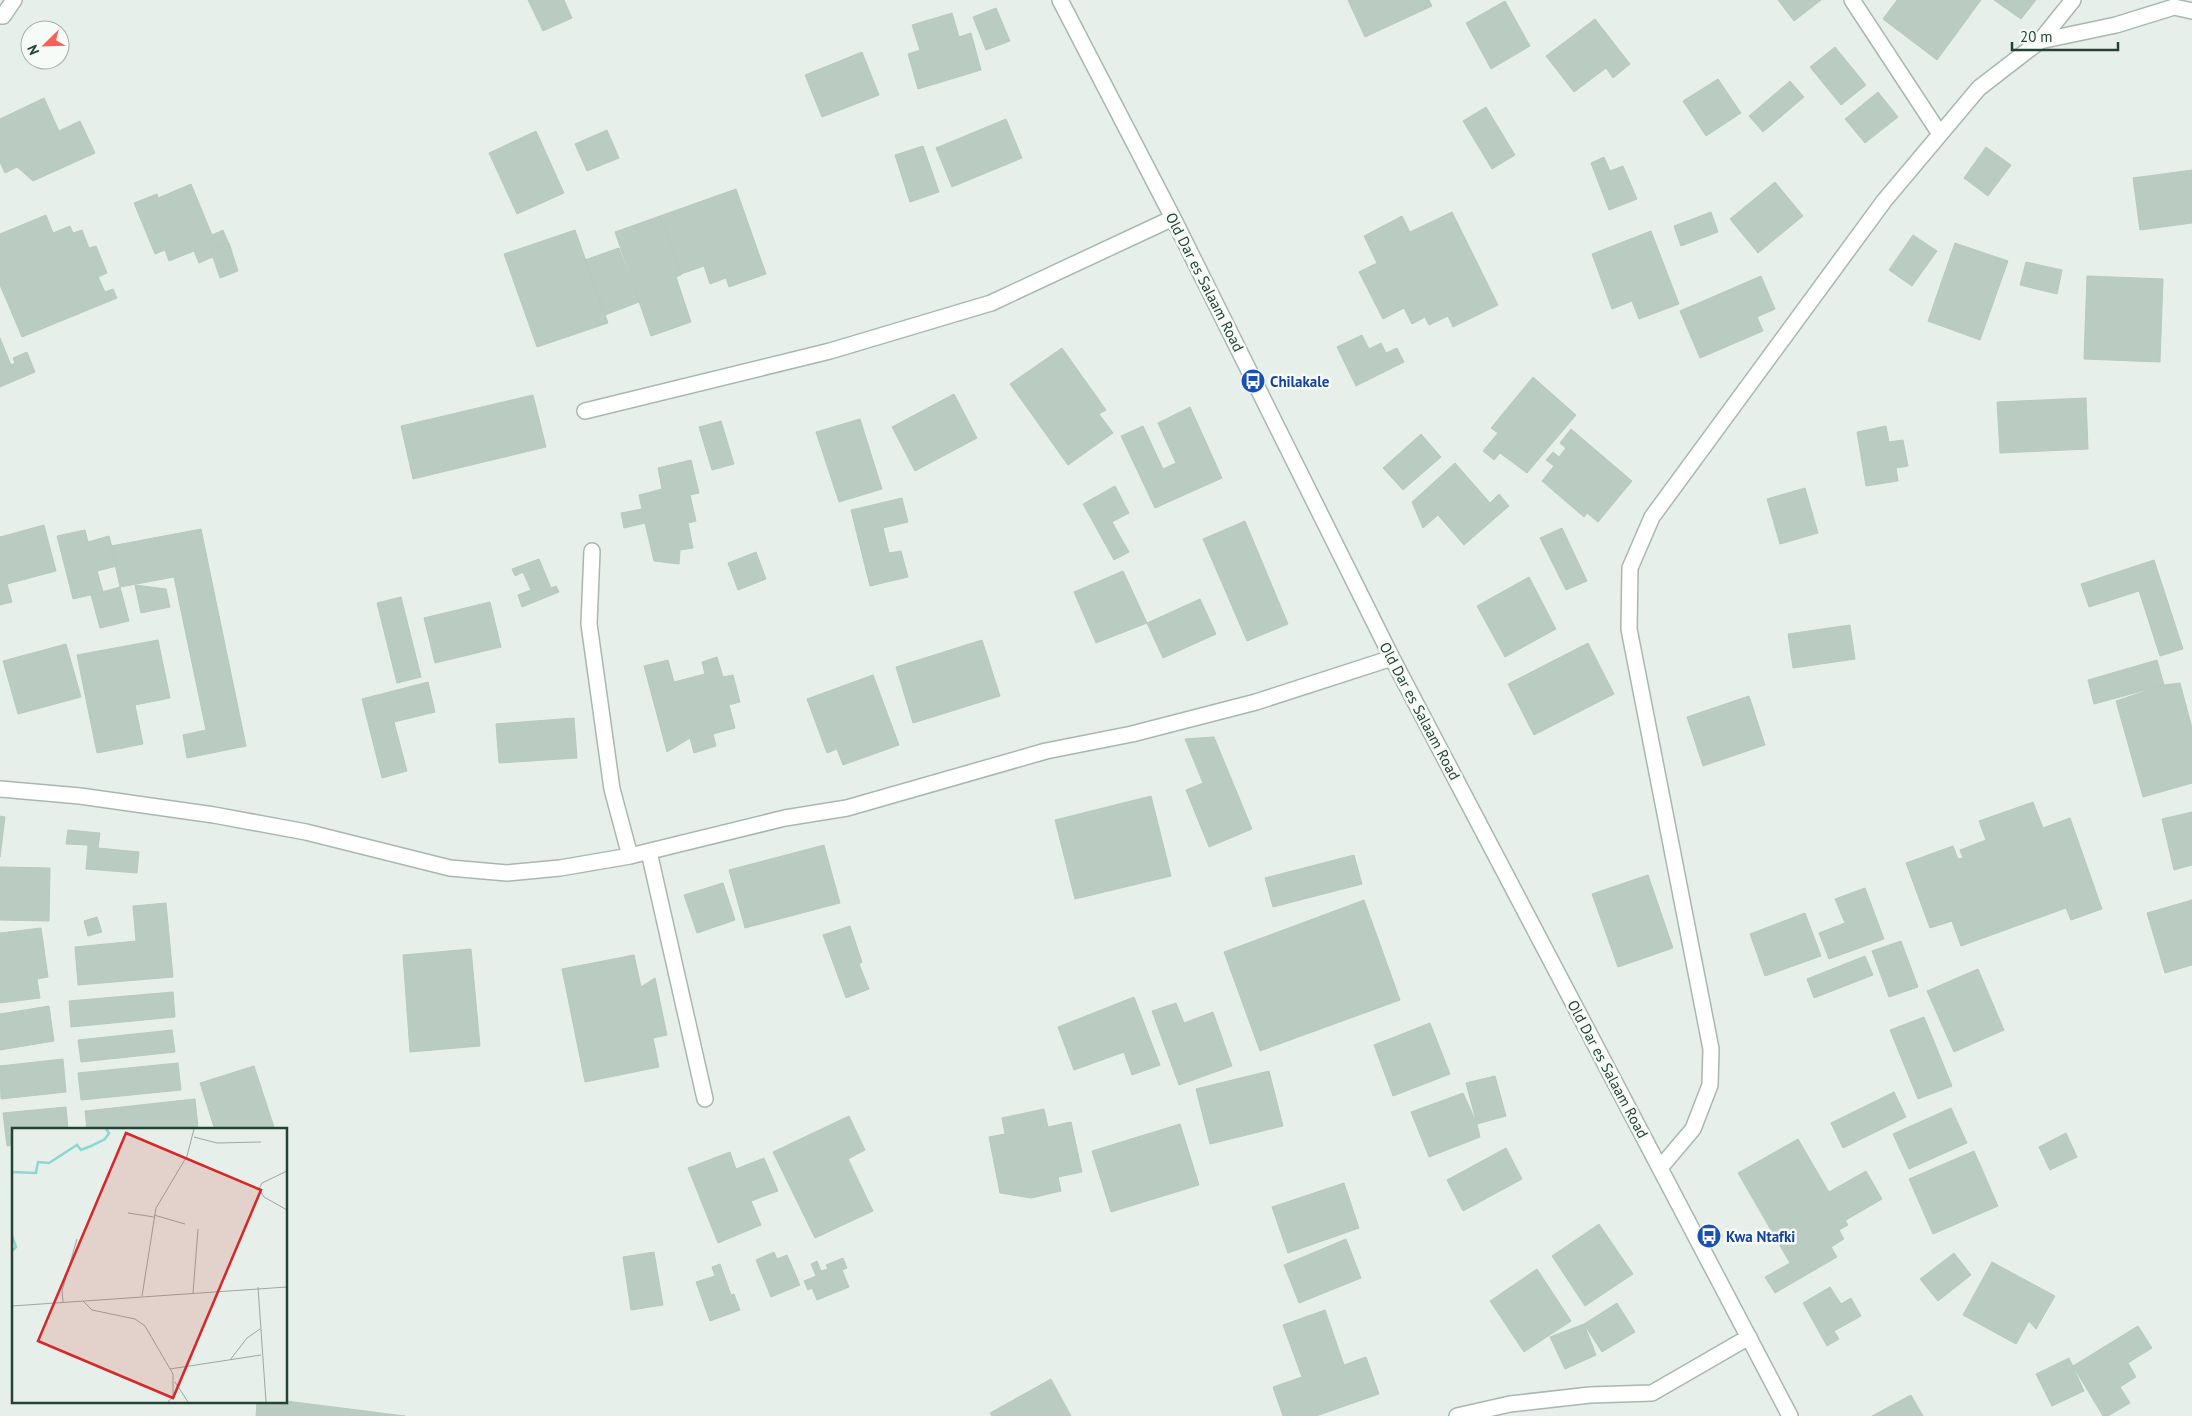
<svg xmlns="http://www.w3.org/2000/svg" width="2192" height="1416" font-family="'PT Sans',sans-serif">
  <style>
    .building { fill: #bacbc1; stroke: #b7cabe }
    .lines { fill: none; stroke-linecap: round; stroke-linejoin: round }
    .minor-casing { stroke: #a8b8af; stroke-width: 18 }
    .minor { stroke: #fff; stroke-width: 15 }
    .labels { text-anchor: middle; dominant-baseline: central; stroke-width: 5; stroke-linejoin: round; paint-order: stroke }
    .street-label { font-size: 15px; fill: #234334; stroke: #f7fbf8 }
    .transit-label { font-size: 15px; font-weight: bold; fill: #164399; stroke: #f7fbf8; text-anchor: start }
    .inset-river { fill: none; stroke: #8bd7d4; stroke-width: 2.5 }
    .inset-road { fill: none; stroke: #98aaa1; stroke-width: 1 }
    .view { fill: #d62828; fill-opacity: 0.15; stroke: #d62828; stroke-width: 2.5 }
    .inset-edge { fill: none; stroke: #234334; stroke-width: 2.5 }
  </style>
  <rect width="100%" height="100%" fill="#e6efe9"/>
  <path class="building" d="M 528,0 L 564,0 L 572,18 L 543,31 Z
    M 1348,0 L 1429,0 L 1432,6 L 1365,37 Z
    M 1778,0 L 1821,0 L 1794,21 Z
    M 1897,0 L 1981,0 L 1937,60 L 1883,19 Z
    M 1994,0 L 2036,0 L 2021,19 Z
    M 1505,1 L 1530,46 L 1491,69 L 1466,23 Z
    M 996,8 L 1010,41 L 986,50 L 973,17 Z
    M 952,13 L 959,37 L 971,33 L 981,70 L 918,89 L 908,54 L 920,50 L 912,25 Z
    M 1595,19 L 1630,64 L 1613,78 L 1606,68 L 1574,92 L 1546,56 Z
    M 1835,47 L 1866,85 L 1841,105 L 1810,67 Z
    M 862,52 L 879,95 L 822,117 L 805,75 Z
    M 1718,79 L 1741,113 L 1706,136 L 1683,101 Z
    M 1790,81 L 1804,97 L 1763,132 L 1749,116 Z
    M 1878,92 L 1898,117 L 1865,143 L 1845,119 Z
    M 44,98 L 59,131 L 80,121 L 95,153 L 33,181 L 17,167 L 5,173 L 0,162 L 0,119 Z
    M 1486,107 L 1515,155 L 1492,169 L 1463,121 Z
    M 1006,119 L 1022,158 L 952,187 L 936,148 Z
    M 607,130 L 619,158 L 587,171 L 575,144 Z
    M 536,131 L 564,193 L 517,214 L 489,153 Z
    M 923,146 L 939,192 L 910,202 L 895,155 Z
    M 1986,147 L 2011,165 L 1988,196 L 1964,178 Z
    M 1604,157 L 1610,171 L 1623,166 L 1637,199 L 1609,210 L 1591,163 Z
    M 2192,170 L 2192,223 L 2140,230 L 2133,178 Z
    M 1775,182 L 1803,216 L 1758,253 L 1730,219 Z
    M 191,184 L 212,235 L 223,230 L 231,249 L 199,263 L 194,251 L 169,261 L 165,250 L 155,254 L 134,203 L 157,194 L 158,198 Z
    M 736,189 L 766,274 L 729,287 L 726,278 L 710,284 L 704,266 L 681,274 L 660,216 Z
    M 1452,212 L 1498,305 L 1453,327 L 1448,316 L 1429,325 L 1425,317 L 1412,324 L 1404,308 L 1383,319 L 1359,272 L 1377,263 L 1364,236 L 1402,216 L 1410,232 Z
    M 1711,212 L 1718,232 L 1681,246 L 1674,226 Z
    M 46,215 L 53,233 L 70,226 L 73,233 L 82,230 L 89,248 L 96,246 L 107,273 L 98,277 L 105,292 L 113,289 L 117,298 L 22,337 L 0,285 L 0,234 Z
    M 660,216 L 681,275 L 676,277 L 691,322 L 651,336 L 615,232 Z
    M 575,230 L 608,323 L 537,347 L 504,254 Z
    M 1651,231 L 1679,304 L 1639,319 L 1632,301 L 1612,309 L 1592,254 Z
    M 1913,235 L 1937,251 L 1912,286 L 1889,270 Z
    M 229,243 L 238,271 L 220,278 L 210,249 Z
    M 1955,243 L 2008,261 L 1980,340 L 1928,321 Z
    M 619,248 L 639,302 L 605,315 L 585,260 Z
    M 2026,262 L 2062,270 L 2057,294 L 2020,285 Z
    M 1761,276 L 1775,309 L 1757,317 L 1763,331 L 1700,358 L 1680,311 Z
    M 2087,276 L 2163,279 L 2160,362 L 2084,359 Z
    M 1362,335 L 1369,349 L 1381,343 L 1386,353 L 1397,348 L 1404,362 L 1356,386 L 1337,347 Z
    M 0,338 L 11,365 L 0,369 Z
    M 1062,348 L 1106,410 L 1099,414 L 1113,433 L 1068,465 L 1010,384 Z
    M 27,352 L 35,372 L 0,387 L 0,370 L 15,363 L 13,358 Z
    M 1533,377 L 1576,415 L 1527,473 L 1500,453 L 1494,460 L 1483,451 L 1498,433 L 1491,428 Z
    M 954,394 L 977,438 L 915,471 L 892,427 Z
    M 533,395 L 546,447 L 413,479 L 401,426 Z
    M 2086,398 L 2088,449 L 2000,453 L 1997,402 Z
    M 1190,407 L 1222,478 L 1155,508 L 1121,436 L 1143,426 L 1163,469 L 1176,463 L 1158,423 Z
    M 860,419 L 882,489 L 839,502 L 816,432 Z
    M 721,421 L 734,464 L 712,470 L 699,427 Z
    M 1886,426 L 1889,442 L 1903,440 L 1908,466 L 1896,468 L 1898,481 L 1866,486 L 1857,432 Z
    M 1571,429 L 1632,481 L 1598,522 L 1587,513 L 1584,517 L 1542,481 L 1554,466 L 1546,460 L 1553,452 L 1559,457 L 1566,448 L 1560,443 Z
    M 1421,434 L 1441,457 L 1403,490 L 1383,468 Z
    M 691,460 L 699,493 L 690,495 L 696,521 L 688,523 L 693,548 L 680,550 L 679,564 L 654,561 L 645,523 L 624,528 L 621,513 L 642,509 L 639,495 L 662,489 L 658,468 Z
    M 1455,463 L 1490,503 L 1499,494 L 1509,506 L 1464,545 L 1438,515 L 1423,528 L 1412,502 Z
    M 1115,486 L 1129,513 L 1112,522 L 1129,552 L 1114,560 L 1083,504 Z
    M 1805,488 L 1818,533 L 1780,544 L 1767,499 Z
    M 902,498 L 908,522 L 883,528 L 889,553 L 901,551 L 908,577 L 870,586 L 851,510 Z
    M 1245,521 L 1288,624 L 1247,641 L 1203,539 Z
    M 44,525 L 56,571 L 7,584 L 12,602 L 0,605 L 0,537 Z
    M 1562,528 L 1587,581 L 1566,590 L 1540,538 Z
    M 201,529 L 246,746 L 187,758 L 183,735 L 206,730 L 174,577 L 120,587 L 111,546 Z
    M 85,530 L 88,542 L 109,536 L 117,566 L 97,571 L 103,592 L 73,599 L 57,536 Z
    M 756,552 L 766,579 L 738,590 L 728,563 Z
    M 539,559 L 551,588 L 556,586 L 559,592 L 522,607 L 518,595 L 531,590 L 523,572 L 515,576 L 512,569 Z
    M 2154,560 L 2183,649 L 2160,656 L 2139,591 L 2089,607 L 2081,584 Z
    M 1123,571 L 1147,623 L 1096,643 L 1074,592 Z
    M 1529,577 L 1556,629 L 1505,657 L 1477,606 Z
    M 135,585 L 166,589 L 170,607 L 141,613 Z
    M 120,587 L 129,621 L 100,628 L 91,595 Z
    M 401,597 L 421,677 L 397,683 L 377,603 Z
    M 1200,599 L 1216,634 L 1163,658 L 1147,623 Z
    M 490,602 L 501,647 L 435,663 L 424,618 Z
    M 1850,625 L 1855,659 L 1793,668 L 1788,634 Z
    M 158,640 L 170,698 L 135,705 L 143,744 L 97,753 L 77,655 Z
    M 982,640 L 1000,696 L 913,723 L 896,667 Z
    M 1588,643 L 1614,694 L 1534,735 L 1508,684 Z
    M 66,644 L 81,697 L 18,714 L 3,661 Z
    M 717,657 L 723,677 L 733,675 L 740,702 L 729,705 L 735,728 L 713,734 L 716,746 L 694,753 L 690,738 L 667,752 L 644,666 L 668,660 L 674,682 L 705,674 L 702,662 Z
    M 2157,660 L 2164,685 L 2094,704 L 2088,680 Z
    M 873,675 L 899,745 L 843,765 L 837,749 L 827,753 L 807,699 Z
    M 428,682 L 435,712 L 394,722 L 407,771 L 382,778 L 362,699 Z
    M 2180,683 L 2192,728 L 2192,783 L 2143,797 L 2116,701 L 2164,685 Z
    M 1749,696 L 1765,745 L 1703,766 L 1687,717 Z
    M 574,718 L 577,758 L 499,763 L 496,724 Z
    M 1214,737 L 1252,829 L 1209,847 L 1186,790 L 1203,783 L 1185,739 Z
    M 1151,796 L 1171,876 L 1075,899 L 1055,820 Z
    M 2033,802 L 2043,828 L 2070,818 L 2102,909 L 2071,920 L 2066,908 L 1961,946 L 1952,921 L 1930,928 L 1906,863 L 1953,846 L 1958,859 L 1963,858 L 1960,850 L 1986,840 L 1979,821 Z
    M 2192,812 L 2192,865 L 2174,870 L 2162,819 Z
    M 0,816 L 5,817 L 0,857 Z
    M 68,830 L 100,833 L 98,848 L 139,852 L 137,873 L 86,869 L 88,845 L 66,844 Z
    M 824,845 L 840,903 L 745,928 L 729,870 Z
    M 1354,855 L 1362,884 L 1273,907 L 1265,878 Z
    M 0,867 L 50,868 L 49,921 L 0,920 Z
    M 1648,875 L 1673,948 L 1618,967 L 1592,894 Z
    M 723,883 L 735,920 L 697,933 L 684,895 Z
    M 1865,888 L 1884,939 L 1829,959 L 1819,933 L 1845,923 L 1835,899 Z
    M 1364,900 L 1400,1000 L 1260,1051 L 1224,952 Z
    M 2192,900 L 2192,965 L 2165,973 L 2147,913 Z
    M 166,903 L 173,977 L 78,985 L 75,947 L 136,941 L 133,906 Z
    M 1805,913 L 1821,956 L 1765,976 L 1750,934 Z
    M 97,917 L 102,932 L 88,936 L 84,921 Z
    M 850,926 L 862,962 L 859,964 L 869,989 L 846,998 L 823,935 Z
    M 41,928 L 48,977 L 37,979 L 40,998 L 0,1003 L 0,933 Z
    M 1901,941 L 1918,987 L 1889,997 L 1872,951 Z
    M 471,949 L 480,1046 L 410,1052 L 403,955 Z
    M 634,955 L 641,987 L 655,978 L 667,1035 L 653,1038 L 659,1067 L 585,1082 L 562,969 Z
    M 1865,956 L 1873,975 L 1814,998 L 1807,979 Z
    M 1978,969 L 2004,1030 L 1954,1052 L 1927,991 Z
    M 173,992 L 175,1017 L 71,1027 L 69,1001 Z
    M 1134,997 L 1160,1065 L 1132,1075 L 1124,1052 L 1074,1070 L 1058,1027 Z
    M 1176,1003 L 1184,1023 L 1213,1012 L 1232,1066 L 1179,1085 L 1152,1011 Z
    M 49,1006 L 54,1041 L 0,1050 L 0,1014 Z
    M 1924,1017 L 1952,1086 L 1918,1099 L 1890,1030 Z
    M 1430,1023 L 1450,1074 L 1393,1096 L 1374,1045 Z
    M 172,1030 L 175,1052 L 81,1062 L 78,1040 Z
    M 63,1059 L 66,1092 L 1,1099 L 0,1066 Z
    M 178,1063 L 181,1090 L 81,1100 L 78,1073 Z
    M 254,1066 L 275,1130 L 215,1130 L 200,1083 Z
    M 1269,1071 L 1283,1126 L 1210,1144 L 1196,1089 Z
    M 1495,1076 L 1506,1116 L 1477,1124 L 1466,1083 Z
    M 1894,1092 L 1906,1117 L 1843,1148 L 1831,1123 Z
    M 1463,1093 L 1477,1124 L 1480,1137 L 1429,1157 L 1411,1112 Z
    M 195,1099 L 198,1128 L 87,1130 L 85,1111 Z
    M 66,1107 L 68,1130 L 14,1130 L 14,1145 L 7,1146 L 3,1113 Z
    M 1951,1108 L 1967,1143 L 1909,1169 L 1893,1134 Z
    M 1044,1109 L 1048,1127 L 1071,1122 L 1082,1172 L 1058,1177 L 1061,1191 L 1031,1198 L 1000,1193 L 989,1137 L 1005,1134 L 1002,1118 Z
    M 849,1116 L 865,1150 L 848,1159 L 873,1211 L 815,1238 L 773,1152 Z
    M 1180,1124 L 1199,1185 L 1111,1212 L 1092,1151 Z
    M 2066,1133 L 2077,1157 L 2050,1170 L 2039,1147 Z
    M 1798,1139 L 1848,1225 L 1839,1230 L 1844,1239 L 1831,1247 L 1837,1257 L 1775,1293 L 1765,1277 L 1790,1263 L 1738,1173 Z
    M 1506,1148 L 1522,1179 L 1463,1211 L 1447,1180 Z
    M 1974,1151 L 1998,1206 L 1933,1234 L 1909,1179 Z
    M 730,1152 L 736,1169 L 764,1158 L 778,1191 L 751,1201 L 761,1225 L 718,1243 L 688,1168 Z
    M 1866,1171 L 1882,1199 L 1846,1220 L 1829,1192 Z
    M 1344,1183 L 1359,1228 L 1288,1253 L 1272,1207 Z
    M 1599,1224 L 1633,1274 L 1585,1306 L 1552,1256 Z
    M 1346,1239 L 1361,1278 L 1299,1303 L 1284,1265 Z
    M 654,1252 L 663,1305 L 631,1310 L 623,1257 Z
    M 774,1252 L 777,1259 L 787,1255 L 800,1285 L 771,1297 L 756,1260 Z
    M 1954,1253 L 1971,1275 L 1938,1301 L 1920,1279 Z
    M 843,1258 L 847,1268 L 842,1270 L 849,1287 L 817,1300 L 812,1288 L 808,1290 L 804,1281 L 816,1276 L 811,1264 L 817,1261 L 821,1271 L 828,1269 L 826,1265 Z
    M 1992,1262 L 2055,1296 L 2036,1329 L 2029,1321 L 2016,1344 L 1963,1315 Z
    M 720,1264 L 731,1295 L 734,1294 L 740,1310 L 710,1321 L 696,1282 L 715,1276 L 712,1267 Z
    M 1537,1269 L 1571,1321 L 1524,1352 L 1490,1301 Z
    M 1830,1287 L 1841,1304 L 1851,1298 L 1861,1316 L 1834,1331 L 1839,1339 L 1827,1346 L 1803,1303 Z
    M 1617,1303 L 1635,1332 L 1602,1352 L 1584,1324 Z
    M 1325,1310 L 1344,1365 L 1366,1357 L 1379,1394 L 1316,1416 L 1283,1416 L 1273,1387 L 1302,1377 L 1283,1325 Z
    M 1584,1324 L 1596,1355 L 1565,1369 L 1550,1337 Z
    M 2138,1326 L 2152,1348 L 2128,1363 L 2136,1377 L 2120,1387 L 2130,1403 L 2108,1416 L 2103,1416 L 2073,1366 Z
    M 2069,1358 L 2084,1391 L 2052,1406 L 2036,1374 Z
    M 1051,1379 L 1071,1416 L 992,1416 L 990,1413 Z
    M 1911,1395 L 1923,1416 L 1872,1416 Z
    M 286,1401 L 405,1416 L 256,1416 L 257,1402 Z"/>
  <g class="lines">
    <defs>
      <path id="minor" d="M 1060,0 L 1173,218 L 1392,658 L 1790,1416
        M 1852,0 L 1940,134
        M 0,16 L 3,16 L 14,0
        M 2040,41 L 2073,0
        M 585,411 L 830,351 L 991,303 L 1173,218
        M 592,551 L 589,624 L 612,789 L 630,856
        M 0,789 L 80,796 L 214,815 L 306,832 L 450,868 L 507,873 L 560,868 L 630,856 L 785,818 L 847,808 L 1046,751 L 1132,734 L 1256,702 L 1392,658
        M 649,852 L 705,1099
        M 1660,1168 L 1693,1129 L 1710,1085 L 1711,1049 L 1629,629 L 1630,568 L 1652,517 L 1884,201 L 1979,88 L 2040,41 L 2116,25 L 2174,7 L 2192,11
        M 1457,1416 L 1510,1404 L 1590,1395 L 1652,1393 L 1749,1337"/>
    </defs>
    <use href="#minor" class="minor-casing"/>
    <use href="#minor" class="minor"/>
  </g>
  <defs>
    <symbol id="bus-disc" viewBox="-11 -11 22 22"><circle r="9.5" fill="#1a4fb4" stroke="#f7fbf8"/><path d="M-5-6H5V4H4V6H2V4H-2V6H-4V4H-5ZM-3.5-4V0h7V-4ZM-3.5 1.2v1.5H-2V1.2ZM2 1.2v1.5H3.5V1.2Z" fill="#fff"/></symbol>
  </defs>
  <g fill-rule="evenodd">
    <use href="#bus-disc" x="1239" y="367" width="28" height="28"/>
    <use href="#bus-disc" x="1695" y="1222" width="28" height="28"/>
  </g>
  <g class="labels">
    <g class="street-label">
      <text transform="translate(1205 282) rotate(63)">Old Dar es Salaam Road</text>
      <text transform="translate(1420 711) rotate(62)">Old Dar es Salaam Road</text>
      <text transform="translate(1608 1069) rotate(62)">Old Dar es Salaam Road</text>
    </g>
    <g class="transit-label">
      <text x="1270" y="381">Chilakale</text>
      <text x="1726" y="1236">Kwa Ntafki</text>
    </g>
  </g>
  <g transform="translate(12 1128)">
    <rect width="275" height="275" fill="#e6efe9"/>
    <path class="inset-river" d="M 0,44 L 24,45 L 26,34 L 37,35 L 65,17 L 69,22 L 79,18 L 93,11 L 97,5 L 94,1M 0,108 L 4,119 L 0,123"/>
    <path class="inset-road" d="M 182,9 L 205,15 L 249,14M 275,43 L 250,55 L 247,61 L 252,69 L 275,82M 116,85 L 142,89M 142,87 L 173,96M 246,159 L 254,274M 181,165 L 186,101M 130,168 L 144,80 L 175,28 L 182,1M 71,173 L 80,182 L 123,191 L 133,198 L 161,246 L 161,268 L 156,274M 51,174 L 50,163 L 65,111M 0,178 L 275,159M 218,232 L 235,210 L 248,201M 158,241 L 249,227M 163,254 L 176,274"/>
    <path class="view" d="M 114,5 L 249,62 L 161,270 L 26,213 Z"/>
    <rect width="275" height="275" class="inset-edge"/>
  </g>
  <g transform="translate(45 45) rotate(247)"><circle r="24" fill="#f7fbf8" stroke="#a2b1aa"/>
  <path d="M0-4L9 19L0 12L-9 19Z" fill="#fb6058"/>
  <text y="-8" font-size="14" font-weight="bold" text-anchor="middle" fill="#234334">N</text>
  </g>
  <path d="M2012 42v8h106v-8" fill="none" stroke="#234334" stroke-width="2.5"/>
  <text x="2020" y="42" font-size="15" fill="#234334" stroke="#f7fbf8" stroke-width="4" paint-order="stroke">20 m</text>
</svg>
